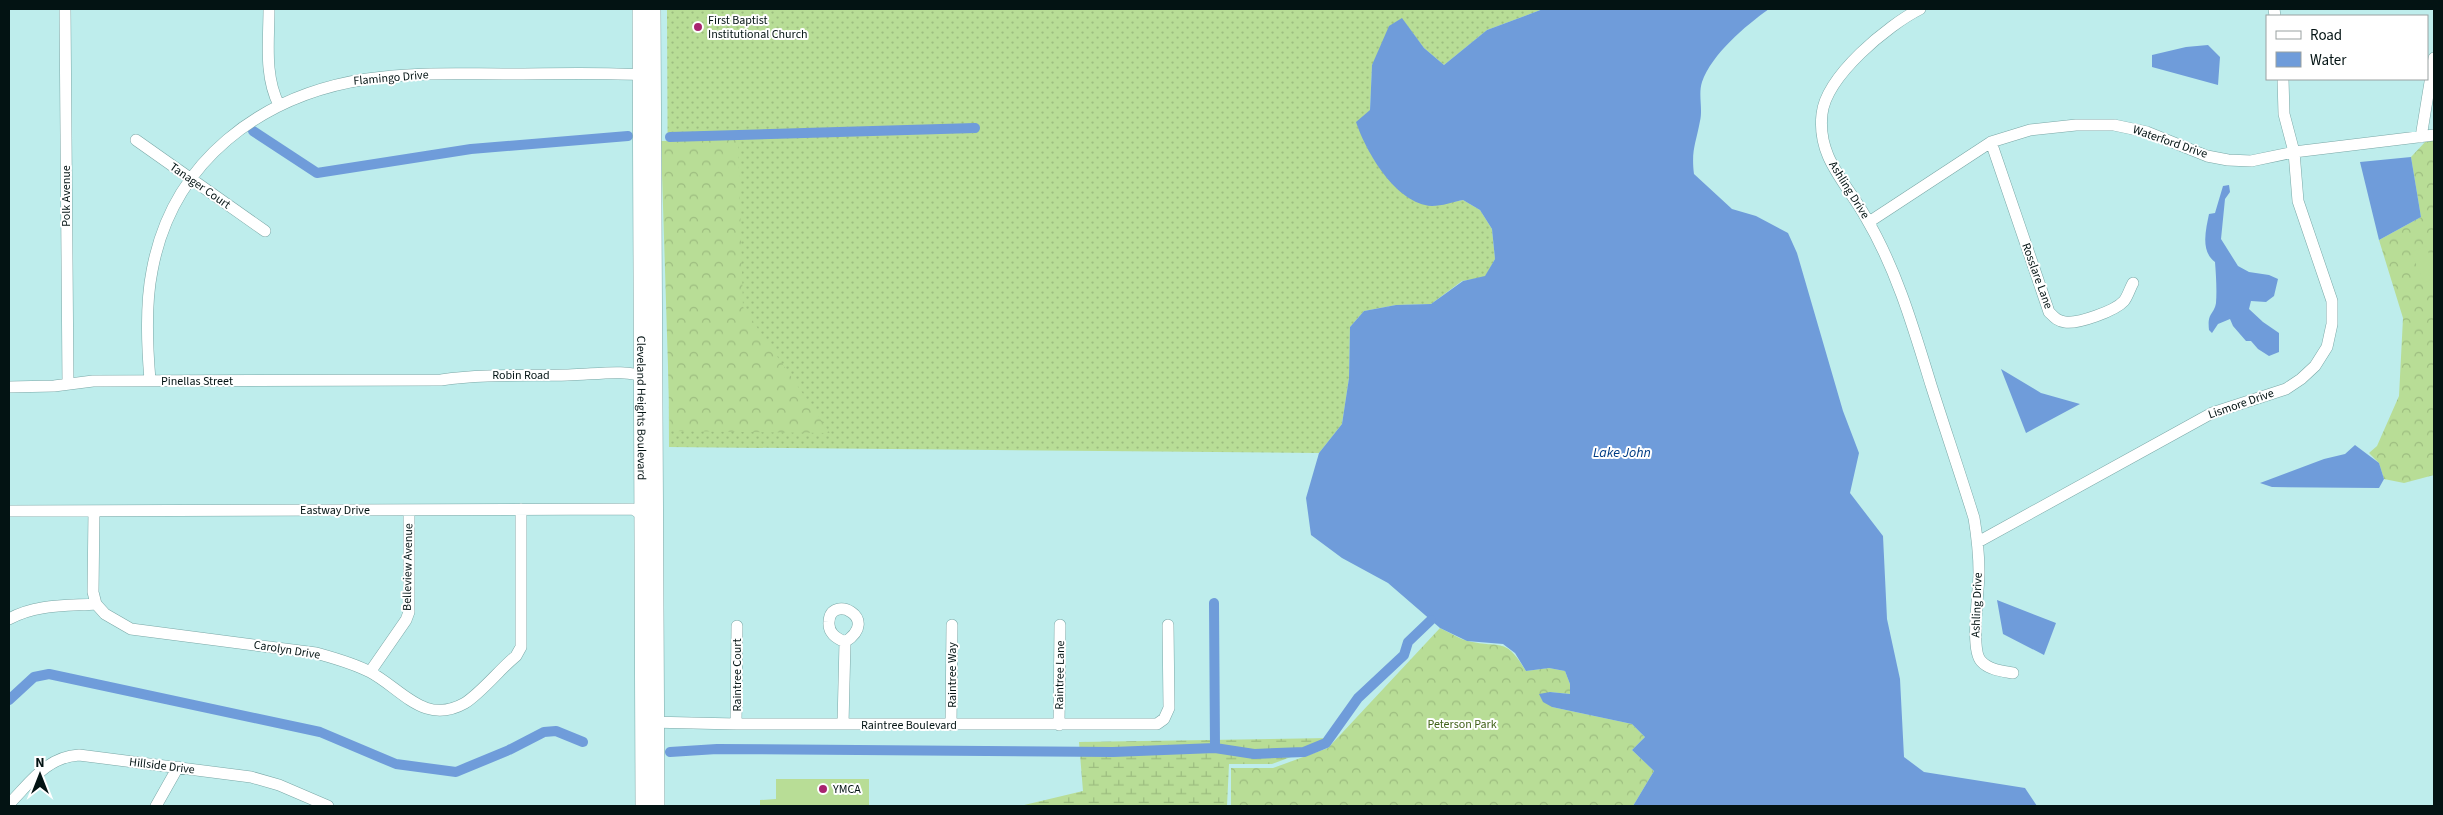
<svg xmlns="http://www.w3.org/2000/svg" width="2443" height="815" font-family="'Source Sans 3',sans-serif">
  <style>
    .grass { fill: url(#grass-dots) }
    .forest { fill: url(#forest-crowns) }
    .wetland { fill: url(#wetland-marsh) }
    .garden { fill: #b8dd96 }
    .water { fill: #6f9cda }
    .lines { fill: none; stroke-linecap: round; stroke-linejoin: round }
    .canal { stroke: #6f9cda; stroke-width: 10 }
    .street-casing { stroke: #7aa7a6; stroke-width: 12 }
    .secondary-casing { stroke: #7aa7a6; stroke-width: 16 }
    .street { stroke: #fff; stroke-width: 11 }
    .secondary { stroke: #fff; stroke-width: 15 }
    .poi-dot { fill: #a8246f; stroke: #fff; stroke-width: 2 }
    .labels { text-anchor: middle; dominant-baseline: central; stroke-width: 4; stroke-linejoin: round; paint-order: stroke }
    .poi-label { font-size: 12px; fill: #031313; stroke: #fff; text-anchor: start }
    .street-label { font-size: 12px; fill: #031313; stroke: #fff }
    .park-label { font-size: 12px; fill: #416219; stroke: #fff }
    .water-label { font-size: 14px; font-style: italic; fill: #003d85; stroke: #fff }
  </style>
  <defs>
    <pattern id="grass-dots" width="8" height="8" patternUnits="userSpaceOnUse" patternTransform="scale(1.25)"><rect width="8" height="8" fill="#b8dd96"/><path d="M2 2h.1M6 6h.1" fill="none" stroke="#9dbd80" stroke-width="1.8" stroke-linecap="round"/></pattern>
    <pattern id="forest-crowns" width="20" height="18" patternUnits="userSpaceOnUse" patternTransform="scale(1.25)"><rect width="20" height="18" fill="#b8dd96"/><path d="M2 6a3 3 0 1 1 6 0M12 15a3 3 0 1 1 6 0" fill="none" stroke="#9dbd80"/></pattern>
    <pattern id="wetland-marsh" width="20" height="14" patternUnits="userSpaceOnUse" patternTransform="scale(1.25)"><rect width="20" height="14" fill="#b8dd96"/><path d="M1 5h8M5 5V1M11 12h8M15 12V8" fill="none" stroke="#9dbd80"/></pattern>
  </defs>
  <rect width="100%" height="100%" fill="#beedec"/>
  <path class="grass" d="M 667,9 L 1543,9 L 1487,30 L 1444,65 L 1424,48 L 1402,19 L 1372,65 L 1370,110 L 1432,206 L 1463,200 L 1480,210 L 1492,229 L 1495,259 L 1485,277 L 1462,281 L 1431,304 L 1396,305 L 1364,311 L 1350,327 L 1349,378 L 1342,424 L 1319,453 L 669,447 Z"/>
  <path class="forest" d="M 738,139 L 743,307 L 830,433 L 670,431 L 661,141 Z
    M 2434,140 L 2434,475 L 2404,483 L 2384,479 L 2379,463 L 2369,453 L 2377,446 L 2399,396 L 2403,318 L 2379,240 L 2421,217 L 2411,157 L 2426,141 Z
    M 1440,628 C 1449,632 1459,639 1468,641 C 1502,649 1505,636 1526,671 L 1549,668 L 1565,671 L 1570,684 L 1570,694 L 1550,692 L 1552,707 L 1632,724 L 1645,737 L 1632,750 L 1654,771 L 1633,806 L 1231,806 L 1231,768 L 1273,768 L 1328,748 Z"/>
  <path class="wetland" d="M 1330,738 L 1326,744 L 1272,764 L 1229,764 L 1227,806 L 1020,806 L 1083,791 L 1079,742 Z"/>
  <path class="garden" d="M 2426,246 L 2434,267 L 2434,279 L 2424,283 L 2411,252 Z
    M 776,779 L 869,779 L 869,806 L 760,806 L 760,800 L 776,799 Z"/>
  <path class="water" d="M 1543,9 L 1769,9 C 1745,26 1712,54 1702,82 C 1698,94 1703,109 1700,121 C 1696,143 1691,150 1694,174 L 1732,209 L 1756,216 L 1788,233 L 1797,253 L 1843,411 L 1859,453 L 1850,493 L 1883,536 L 1887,619 L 1900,679 L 1904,757 L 1924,772 L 2025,788 L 2037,806 L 1633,806 L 1654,771 L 1632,750 L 1645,737 L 1632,724 L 1552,707 L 1543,702 L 1539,694 L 1550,692 L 1570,694 L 1570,684 L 1565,671 L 1549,668 L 1526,671 L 1515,653 L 1503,644 L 1467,641 L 1440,628 L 1388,583 L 1342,558 L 1311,535 L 1306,498 L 1319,453 L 1342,424 L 1349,378 L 1350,327 L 1364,311 L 1396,305 L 1431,304 L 1463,281 L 1485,276 L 1495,259 L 1492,229 L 1480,210 L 1463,200 C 1453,202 1442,206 1432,206 C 1396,204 1366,152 1356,122 L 1370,110 L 1372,65 L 1389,26 L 1402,18 L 1424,48 L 1444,65 L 1487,30 Z
    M 2208,45 L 2220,57 L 2218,85 L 2152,67 L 2152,55 L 2186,47 Z
    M 2411,157 L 2421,217 L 2379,240 L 2360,162 Z
    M 2229,185 L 2230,192 L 2225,199 L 2221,239 L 2238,266 L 2249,272 L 2269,275 L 2278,279 L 2274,296 L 2266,302 L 2251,301 L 2249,309 L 2263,322 L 2279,333 L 2279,352 L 2269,356 L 2258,349 L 2251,341 L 2246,341 L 2233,326 L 2230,319 L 2218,324 L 2212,333 L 2209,330 C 2207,312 2214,315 2216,303 C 2217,290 2216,275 2215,262 C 2200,251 2206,229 2209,214 L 2215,213 L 2223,186 Z
    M 2001,369 L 2041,393 L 2080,404 L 2026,433 Z
    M 2355,445 L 2379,463 L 2384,479 L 2379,488 L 2272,487 L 2260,483 L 2324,459 L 2345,454 Z
    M 1997,600 L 2056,623 L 2044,655 L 2003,634 Z"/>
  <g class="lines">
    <path class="canal" d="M 253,131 L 317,173 L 471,149 L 628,136
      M 670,137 L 975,128
      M 1214,603 L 1215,748
      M 9,700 L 34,677 L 49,674 L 320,732 L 396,764 L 456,772 L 509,750 L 544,732 L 556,731 L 583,742
      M 670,752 L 717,749 L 1113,752 L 1215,748 L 1254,754 L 1304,752 L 1326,743 L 1358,698 L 1404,655 L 1408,642 L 1431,620"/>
    <defs>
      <path id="street" d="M 65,9 L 68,384
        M 269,9 C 269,41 264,76 279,105
        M 1920,9 C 1888,25 1826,76 1822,114 C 1817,157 1845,181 1865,216 C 1896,268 1913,326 1931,385 C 1945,429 1960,473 1974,518 C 1977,536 1979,554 1979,573 C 1979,590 1970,650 1981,661 C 1989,670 2002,671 2013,673
        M 2274,9 L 2275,16
        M 2421,137 L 2434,58
        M 136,140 L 265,231
        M 1991,142 L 2049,312 C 2054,317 2057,321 2065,322 C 2078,324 2115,311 2124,301 C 2128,296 2130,288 2133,283
        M 1869,222 L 1991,142 L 2030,130 L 2076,125 L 2114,125 L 2147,132 L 2207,156 L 2228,160 L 2251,161 L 2294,152 L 2434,135
        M 150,380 C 147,345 145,306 152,271 C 172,161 261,95 367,79 C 412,72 458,74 503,74 C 550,74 599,72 646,75
        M 9,387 L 54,386 L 93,381 L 441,380 C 484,374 525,376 568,375 C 593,375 625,368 648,378
        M 9,511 L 633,509 L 647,518
        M 94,511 L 93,592 L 96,604
        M 1978,542 L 2212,413 L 2286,389 L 2301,379 L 2315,366 L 2327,347 L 2332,324 L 2332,301 L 2298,201 L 2294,152 L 2284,114 L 2283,79
        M 9,619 C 36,604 66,606 96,604 L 105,614 L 131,629 L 316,653 C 334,658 353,663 370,672 C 402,689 424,726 465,703 C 482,692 500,669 516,656 L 521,647 L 521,509
        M 370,672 L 406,620 L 409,612 L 409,510
        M 649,722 L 736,724 L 1157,724 L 1164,719 L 1169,708 L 1168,625
        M 736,724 L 737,626
        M 843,724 L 845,642 C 882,618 830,593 829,622 C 828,633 836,638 845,642
        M 951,725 L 952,625
        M 1059,725 L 1060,625
        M 9,804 C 30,783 46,757 79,755 L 251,777 L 279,785 L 328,806
        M 156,806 L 178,767"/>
      <g id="secondary">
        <path id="s1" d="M 640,9 L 643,806"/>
        <path d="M 653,9 L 657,806"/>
      </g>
    </defs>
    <use href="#street" class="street-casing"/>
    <use href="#secondary" class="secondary-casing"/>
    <use href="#street" class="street"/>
    <use href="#secondary" class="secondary"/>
  </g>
  <g class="poi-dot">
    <circle cx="698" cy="27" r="5"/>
    <circle cx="823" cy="789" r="5"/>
  </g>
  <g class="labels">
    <g class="poi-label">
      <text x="708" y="20">First Baptist<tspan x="708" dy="14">Institutional Church</tspan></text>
      <text x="833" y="789">YMCA</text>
    </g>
    <g class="street-label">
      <text transform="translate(391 78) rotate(-5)">Flamingo Drive</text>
      <text transform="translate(2170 142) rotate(19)">Waterford Drive</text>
      <text transform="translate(200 186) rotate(35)">Tanager Court</text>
      <text transform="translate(1849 190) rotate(58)">Ashling Drive</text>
      <text transform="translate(66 196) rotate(-90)">Polk Avenue</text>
      <text transform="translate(2037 276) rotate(70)">Rosslare Lane</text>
      <text x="521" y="375">Robin Road</text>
      <text x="197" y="381">Pinellas Street</text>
      <text transform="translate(2241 404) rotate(-19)">Lismore Drive</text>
      <text stroke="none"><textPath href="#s1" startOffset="399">Cleveland Heights Boulevard</textPath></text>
      <text x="335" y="510">Eastway Drive</text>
      <text transform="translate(408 567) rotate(-89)">Belleview Avenue</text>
      <text transform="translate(1977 605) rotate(-88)">Ashling Drive</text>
      <text transform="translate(287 650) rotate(9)">Carolyn Drive</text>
      <text transform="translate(737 675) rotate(-90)">Raintree Court</text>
      <text transform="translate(952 675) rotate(-90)">Raintree Way</text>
      <text transform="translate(1060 675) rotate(-89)">Raintree Lane</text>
      <text x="909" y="725">Raintree Boulevard</text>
      <text transform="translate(162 766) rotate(7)">Hillside Drive</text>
    </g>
    <g class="park-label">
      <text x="1462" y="724">Peterson Park</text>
    </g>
    <g class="water-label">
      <text x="1622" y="453">Lake John</text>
    </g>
  </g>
  <rect width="2443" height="815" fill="none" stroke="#031313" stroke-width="20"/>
  <rect x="2266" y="15" width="162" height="65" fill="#ffffff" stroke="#9aa1a1"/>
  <rect x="2276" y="31" width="25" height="8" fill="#ffffff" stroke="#9aa1a1"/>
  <text x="2310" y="40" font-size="15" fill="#031313">Road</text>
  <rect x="2276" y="52" width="25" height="15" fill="#6f9cda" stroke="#9aa1a1"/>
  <text x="2310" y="65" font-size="15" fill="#031313">Water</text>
  <g transform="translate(40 775)" stroke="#ffffff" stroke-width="4" paint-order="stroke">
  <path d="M0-4L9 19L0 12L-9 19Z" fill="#031313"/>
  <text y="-8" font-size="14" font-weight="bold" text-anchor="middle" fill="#031313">N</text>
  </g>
</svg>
